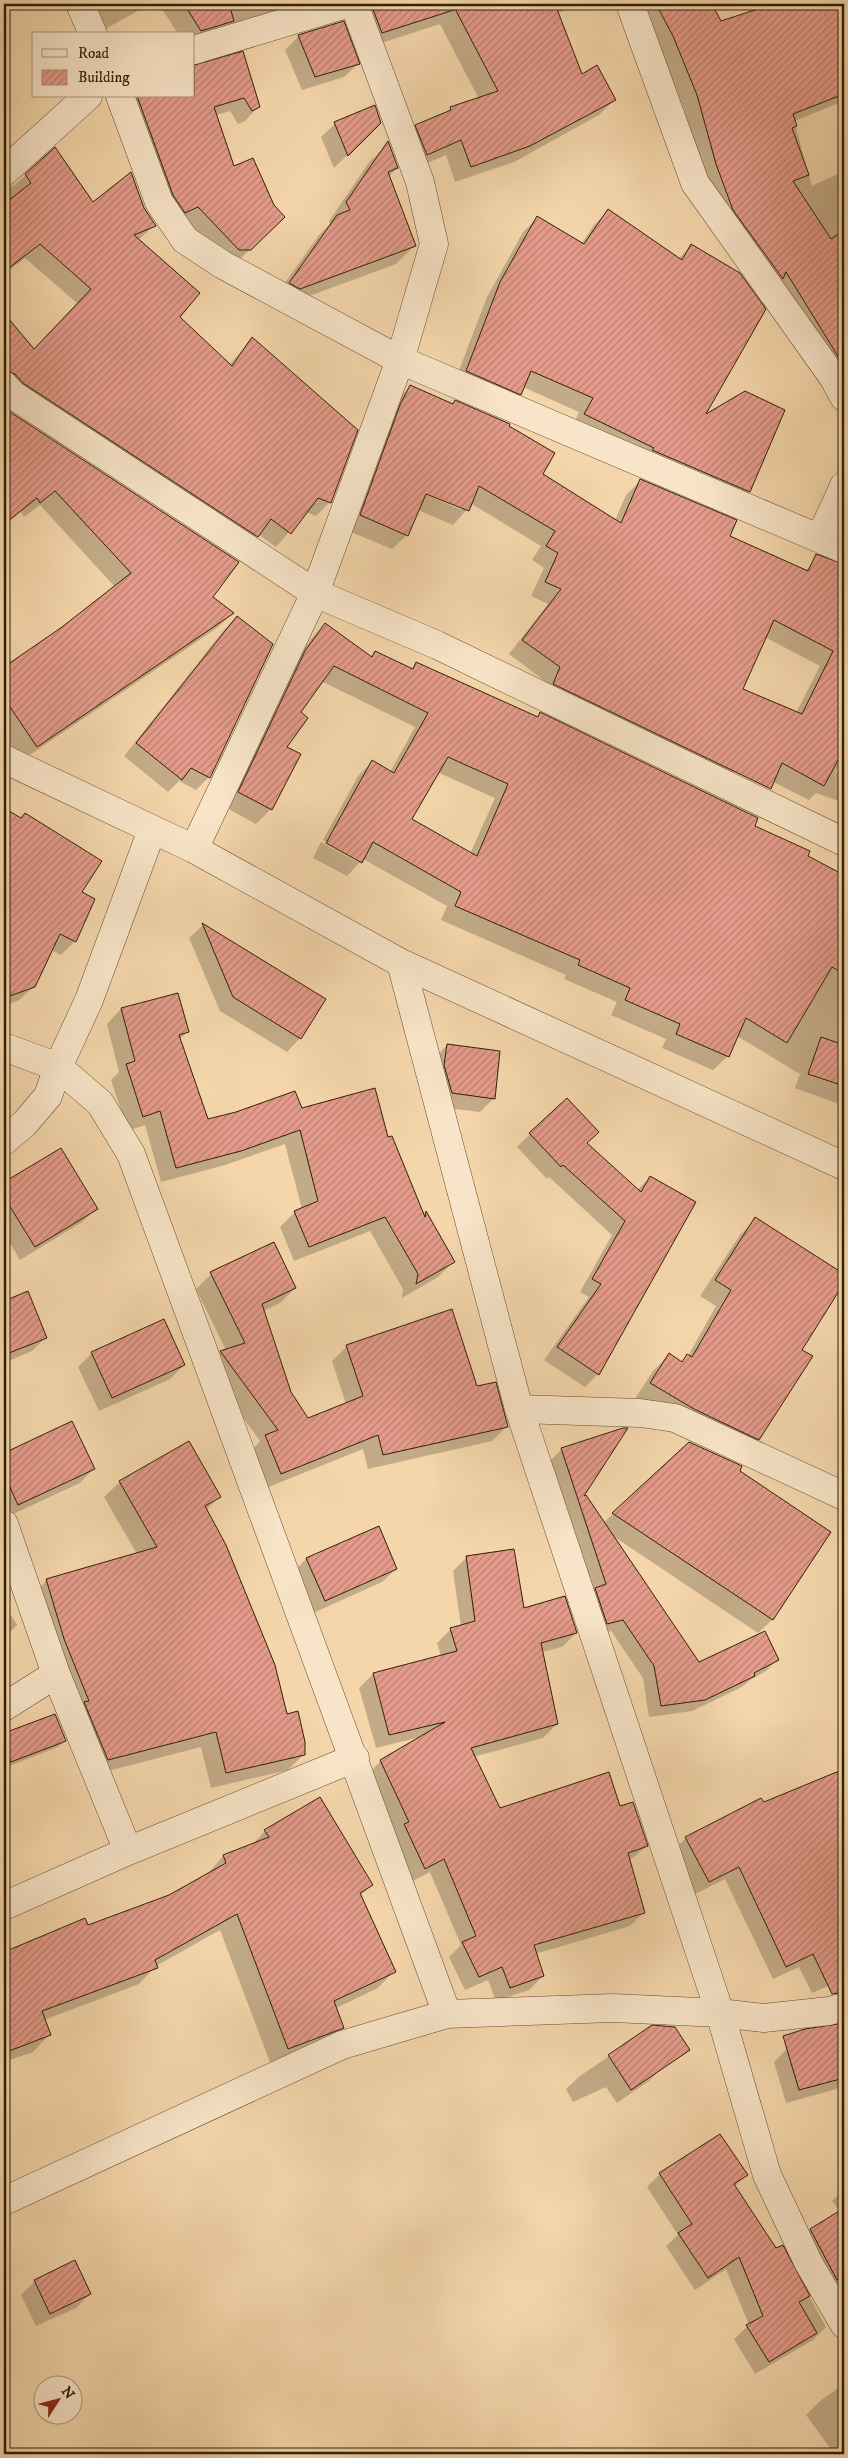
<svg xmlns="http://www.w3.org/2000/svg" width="848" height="2458" font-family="'IM FELL DW Pica',serif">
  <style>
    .shadow { fill: #0003; fill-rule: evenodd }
    .building { fill: url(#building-hatch); stroke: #312005; fill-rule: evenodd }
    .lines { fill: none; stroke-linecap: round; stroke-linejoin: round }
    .minor-casing { stroke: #624e2e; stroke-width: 29 }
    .minor { stroke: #f8e4c8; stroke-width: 28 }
  </style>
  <defs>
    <pattern id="building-hatch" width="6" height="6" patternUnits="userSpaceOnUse" patternTransform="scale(1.25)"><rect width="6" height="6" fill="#e59b8b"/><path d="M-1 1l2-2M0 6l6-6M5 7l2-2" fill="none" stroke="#ba7e70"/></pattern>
  </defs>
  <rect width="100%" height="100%" fill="#f4d6aa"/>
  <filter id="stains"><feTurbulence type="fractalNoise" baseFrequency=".004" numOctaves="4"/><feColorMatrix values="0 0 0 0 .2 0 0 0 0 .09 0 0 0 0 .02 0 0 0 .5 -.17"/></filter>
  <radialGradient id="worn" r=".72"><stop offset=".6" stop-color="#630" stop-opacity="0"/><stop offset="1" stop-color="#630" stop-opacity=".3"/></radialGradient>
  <path class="shadow" d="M 84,4 L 150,4 L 100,32 Z
    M 159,4 L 332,4 L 194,44 L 194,34 L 178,34 Z
    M 341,4 L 577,4 L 557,14 L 581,75 L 614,100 L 599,115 L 514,162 L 455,182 L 446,155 L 411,170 L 401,141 L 416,126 L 446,113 L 451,108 L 479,99 L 440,24 L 366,48 Z
    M 638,4 L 711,4 L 720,22 L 762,9 L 760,4 L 844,4 L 844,101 L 794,121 L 812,186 L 844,171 L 844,380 L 703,178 L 684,109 L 660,50 Z
    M 299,36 L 358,64 L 344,77 L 302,90 L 285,50 Z
    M 194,66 L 199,66 L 258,107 L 245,121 L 238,124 L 230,111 L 216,115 L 234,168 L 283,217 L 236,263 L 225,263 L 184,220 L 117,96 L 194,96 Z
    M 380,123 L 334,168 L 321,137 L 335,124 Z
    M 388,144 L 397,168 L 389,176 L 414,246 L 396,264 L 282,306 L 272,301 L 319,235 L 330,224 L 329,221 L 370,161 Z
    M 54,149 L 93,204 L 143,208 L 155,225 L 138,240 L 178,317 L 229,365 L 252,339 L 330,502 L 316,516 L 306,512 L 276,547 L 258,534 L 243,550 L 4,392 L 4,315 L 34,351 L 78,304 L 25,258 L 4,274 L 4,188 L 15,185 Z
    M 608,211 L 678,259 L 691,246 L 703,417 L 749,491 L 734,505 L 571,429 L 579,412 L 523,387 L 520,394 L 506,408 L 453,386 L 487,297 L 523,232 L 537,218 L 582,243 L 594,225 Z
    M 410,387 L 508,427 L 542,474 L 615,520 L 626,495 L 640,481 L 729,537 L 805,571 L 812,564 L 844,580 L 844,755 L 835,774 L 844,765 L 844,803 L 816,793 L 809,800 L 740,765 L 721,786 L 539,698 L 546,682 L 509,654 L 548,604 L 531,596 L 544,568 L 532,560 L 541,546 L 472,504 L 453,525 L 418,510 L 407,535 L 392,549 L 346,530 L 396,401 ZM 421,490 L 462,507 L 462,510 L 420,492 ZM 765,637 L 820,666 L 796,713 L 742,689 Z
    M 17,418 L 211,597 L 232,614 L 217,628 L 21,761 L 4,735 L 4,668 L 65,627 L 115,587 L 40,505 L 24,517 L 21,512 L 4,526 L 4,428 Z
    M 237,617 L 209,777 L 196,790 L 179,781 L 168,792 L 124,756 L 224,630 Z
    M 325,625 L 370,657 L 375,652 L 410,670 L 416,664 L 536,717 L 540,714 L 844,876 L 844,1106 L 795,1088 L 800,1074 L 737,1036 L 728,1056 L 713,1070 L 662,1048 L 666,1039 L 611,1015 L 617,1002 L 564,979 L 566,975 L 441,920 L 447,906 L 363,859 L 347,876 L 313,858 L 321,842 L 358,862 L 358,859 L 323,840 L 358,776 L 372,762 L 390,772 L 415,727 L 321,681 L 299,712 L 285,748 L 271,809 L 256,824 L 225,807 L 291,667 L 311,639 ZM 437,772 L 495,798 L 470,854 L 411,820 Z
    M 4,809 L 20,818 L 25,814 L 80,893 L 75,941 L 61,955 L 51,950 L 34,986 L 19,1000 L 4,1006 Z
    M 203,925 L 325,999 L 300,1038 L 287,1052 L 220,1011 L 189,938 Z
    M 121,1009 L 187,1032 L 179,1040 L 207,1121 L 301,1109 L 387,1139 L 423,1215 L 425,1213 L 453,1262 L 438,1277 L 402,1298 L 403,1289 L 370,1231 L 294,1261 L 280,1227 L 295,1212 L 302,1209 L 285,1144 L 225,1165 L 161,1182 L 145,1125 L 128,1131 L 111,1080 L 119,1072 L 107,1024 Z
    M 447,1045 L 494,1098 L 480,1112 L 438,1107 L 434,1059 Z
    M 530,1134 L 586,1143 L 637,1190 L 650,1178 L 598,1374 L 585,1387 L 544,1360 L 589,1297 L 580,1292 L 612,1235 L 549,1177 L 547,1179 L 517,1147 Z
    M 61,1149 L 96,1209 L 82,1222 L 20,1260 L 4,1233 L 4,1184 Z
    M 755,1219 L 844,1276 L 844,1281 L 800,1350 L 758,1439 L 743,1455 L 678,1425 L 635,1399 L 653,1371 L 669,1355 L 681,1363 L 688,1356 L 716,1306 L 700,1296 L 740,1235 Z
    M 211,1274 L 295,1288 L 280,1303 L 263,1311 L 290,1393 L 308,1419 L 346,1404 L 332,1361 L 347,1346 L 476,1388 L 507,1426 L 492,1441 L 368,1469 L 363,1449 L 266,1488 L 251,1451 L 260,1441 L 206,1367 L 221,1352 L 226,1350 L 196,1289 Z
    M 27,1293 L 46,1337 L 32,1351 L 4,1363 L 4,1302 Z
    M 92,1353 L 184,1365 L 170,1379 L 99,1411 L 78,1367 Z
    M 562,1449 L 580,1499 L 603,1523 L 613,1514 L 738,1471 L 829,1532 L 772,1620 L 758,1633 L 610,1534 L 698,1663 L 777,1660 L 766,1671 L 750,1680 L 742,1687 L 692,1711 L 649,1717 L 643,1678 L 611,1631 L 596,1635 L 550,1461 Z
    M 7,1453 L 93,1469 L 80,1483 L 13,1514 L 4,1492 L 4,1456 Z
    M 120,1482 L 220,1496 L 206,1510 L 304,1754 L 288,1770 L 211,1788 L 201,1747 L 92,1775 L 32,1596 L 47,1580 L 137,1554 L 104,1497 Z
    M 378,1527 L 396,1569 L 382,1582 L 311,1614 L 292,1573 L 306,1559 Z
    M 467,1557 L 523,1609 L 576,1633 L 562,1647 L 542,1652 L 557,1724 L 543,1738 L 473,1757 L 500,1810 L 620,1808 L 647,1846 L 629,1861 L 644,1912 L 630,1926 L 535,1954 L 543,1976 L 529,1990 L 496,2001 L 488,1980 L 465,1990 L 449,1957 L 461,1945 L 430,1872 L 411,1882 L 367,1775 L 381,1761 L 420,1737 L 376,1748 L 359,1688 L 373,1674 L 441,1656 L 437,1643 L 451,1629 L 461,1627 L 453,1571 Z
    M 4,1604 L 17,1625 L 4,1638 Z
    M 54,1715 L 65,1741 L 58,1747 L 4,1768 L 4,1734 Z
    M 840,1772 L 844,1781 L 844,1979 L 812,1993 L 799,1967 L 773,1979 L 725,1879 L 695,1894 L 673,1851 L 686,1838 Z
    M 265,1831 L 372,1885 L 360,1896 L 394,1971 L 378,1988 L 336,2008 L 343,2028 L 326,2044 L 271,2065 L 220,1930 L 156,1966 L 139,1984 L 44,2020 L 49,2035 L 33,2052 L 4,2062 L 4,1953 L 84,1920 L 87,1927 L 169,1896 L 207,1875 L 223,1856 L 251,1846 Z
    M 652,2027 L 663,2067 L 649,2081 L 617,2103 L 606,2087 L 573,2102 L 566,2089 L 580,2076 Z
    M 844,2033 L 844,2087 L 786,2103 L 774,2062 L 787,2049 Z
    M 660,2174 L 746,2175 L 734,2187 L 776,2250 L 782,2246 L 826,2327 L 813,2340 L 755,2374 L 734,2339 L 749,2325 L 726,2269 L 695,2290 L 666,2246 L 678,2235 L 647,2187 Z
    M 844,2189 L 844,2321 L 797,2243 L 810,2230 L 840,2212 L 832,2201 Z
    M 35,2281 L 90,2294 L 76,2308 L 36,2326 L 21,2295 Z
    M 844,2384 L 844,2446 L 833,2452 L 806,2415 L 820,2401 Z"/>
  <path class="building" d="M 184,4 L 229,4 L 234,21 L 201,31 Z
    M 371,4 L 555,4 L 582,74 L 597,65 L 616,100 L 530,146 L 471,167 L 461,140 L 427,155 L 415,125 L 451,110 L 450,107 L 498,91 L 453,5 L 454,10 L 382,33 Z
    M 656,4 L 712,4 L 721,21 L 773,4 L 844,4 L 844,94 L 793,114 L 797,126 L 792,128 L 809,175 L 793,181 L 831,239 L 844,230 L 844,366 L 786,272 L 783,279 L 733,210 L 716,164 L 697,95 L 673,36 Z
    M 344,21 L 360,64 L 315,77 L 298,35 Z
    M 243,51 L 260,107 L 252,111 L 244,98 L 214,107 L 234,166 L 253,158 L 274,205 L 285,217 L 251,250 L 239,250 L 198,207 L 185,213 L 173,195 L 137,96 L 194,96 L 194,65 Z
    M 375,105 L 381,123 L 348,156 L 334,122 Z
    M 388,141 L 398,168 L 388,172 L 416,246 L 300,289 L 289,283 L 337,215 L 350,210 L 346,202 Z
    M 55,147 L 93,202 L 131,172 L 144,208 L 156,226 L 134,235 L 200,293 L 180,317 L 232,366 L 252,337 L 358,430 L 331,503 L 318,498 L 291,534 L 271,519 L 258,537 L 23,383 L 15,374 L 4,370 L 4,313 L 34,349 L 91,289 L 40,244 L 4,272 L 4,204 L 31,183 L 25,174 Z
    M 608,209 L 682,260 L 691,244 L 740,273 L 766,309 L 706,414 L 745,391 L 785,410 L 750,492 L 652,450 L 654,448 L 584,414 L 593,398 L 531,371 L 521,395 L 466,371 L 500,282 L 537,216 L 584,244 Z
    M 410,385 L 453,404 L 455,400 L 510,424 L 509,426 L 555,453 L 543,474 L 621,523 L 640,479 L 737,520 L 730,536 L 808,571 L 816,554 L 844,564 L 844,749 L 824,786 L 782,763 L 771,789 L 553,684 L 560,667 L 522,640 L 561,589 L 545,582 L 558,553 L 546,546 L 555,531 L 479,486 L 469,511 L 426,494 L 408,536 L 360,515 L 400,405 ZM 774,620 L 833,651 L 802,714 L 743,689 Z
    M 4,408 L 239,562 L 213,597 L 234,613 L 37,747 L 4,698 L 4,667 L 62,627 L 131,573 L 55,491 L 40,503 L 37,498 L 4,524 Z
    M 237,616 L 273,644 L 210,778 L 191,768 L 182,780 L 136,743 Z
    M 325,623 L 372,657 L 375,651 L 413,669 L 416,662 L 538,717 L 540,712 L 758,818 L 755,826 L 810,851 L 808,856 L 844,875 L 844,974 L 832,967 L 787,1043 L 746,1018 L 729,1057 L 676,1034 L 680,1024 L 625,1000 L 630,988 L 578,965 L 580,960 L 455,906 L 461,892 L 373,842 L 362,863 L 326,843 L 372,760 L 394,773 L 428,713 L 334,666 L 301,712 L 308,718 L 287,747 L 301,754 L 272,810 L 238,792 L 305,651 ZM 448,757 L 508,784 L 477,856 L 412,819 Z
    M 4,808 L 21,818 L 25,813 L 102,861 L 82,892 L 95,899 L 76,942 L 60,934 L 35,987 L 4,998 Z
    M 202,923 L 326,999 L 301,1039 L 233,997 Z
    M 178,993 L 189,1032 L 179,1035 L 208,1119 L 236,1112 L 295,1091 L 302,1108 L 375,1088 L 388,1137 L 392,1136 L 425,1217 L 426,1211 L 455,1262 L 416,1284 L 418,1274 L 385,1217 L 309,1247 L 294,1211 L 318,1201 L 300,1130 L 241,1151 L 176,1168 L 160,1111 L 143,1117 L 126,1064 L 135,1061 L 121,1008 Z
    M 821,1037 L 844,1045 L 844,1086 L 808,1074 Z
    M 447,1044 L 500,1051 L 495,1099 L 452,1093 L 444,1065 Z
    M 567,1098 L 599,1132 L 587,1143 L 641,1192 L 650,1176 L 696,1202 L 599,1375 L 557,1347 L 601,1284 L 592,1279 L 625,1221 L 563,1165 L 561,1167 L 529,1133 Z
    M 61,1148 L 98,1209 L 35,1247 L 4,1197 L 4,1182 Z
    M 755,1217 L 844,1274 L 844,1283 L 802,1350 L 813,1356 L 759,1440 L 694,1409 L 650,1383 L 669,1353 L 682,1362 L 687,1354 L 692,1357 L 731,1290 L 715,1280 Z
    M 274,1242 L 296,1288 L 262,1304 L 291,1392 L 308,1418 L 363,1396 L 346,1345 L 452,1309 L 477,1386 L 496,1382 L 508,1427 L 383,1455 L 378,1435 L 281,1474 L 265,1435 L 278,1430 L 220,1351 L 245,1343 L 210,1272 Z
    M 28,1291 L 47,1338 L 4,1355 L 4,1301 Z
    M 164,1319 L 185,1365 L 112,1398 L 91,1352 Z
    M 72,1421 L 95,1469 L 18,1505 L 4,1474 L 4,1453 Z
    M 623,1428 L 628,1428 L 584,1496 L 586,1495 L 699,1662 L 765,1631 L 779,1660 L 754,1673 L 755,1676 L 705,1700 L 661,1706 L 654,1666 L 623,1620 L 607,1624 L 595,1588 L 606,1584 L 561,1448 Z
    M 189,1441 L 221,1497 L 205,1506 L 226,1545 L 275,1665 L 287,1714 L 298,1711 L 305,1742 L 305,1755 L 226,1773 L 216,1732 L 108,1760 L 84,1702 L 89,1701 L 64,1639 L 46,1579 L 157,1547 L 119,1481 Z
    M 689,1442 L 742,1466 L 740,1471 L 831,1532 L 773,1620 L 612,1513 Z
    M 379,1526 L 397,1569 L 325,1601 L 306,1558 Z
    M 514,1549 L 524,1608 L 565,1596 L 577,1633 L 541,1643 L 558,1724 L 471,1748 L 500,1808 L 609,1772 L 620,1806 L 633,1802 L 648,1846 L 628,1853 L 645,1913 L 534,1945 L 544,1976 L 510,1988 L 502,1967 L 479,1977 L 462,1942 L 476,1936 L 444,1859 L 425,1869 L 404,1824 L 409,1822 L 380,1760 L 445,1722 L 389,1735 L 373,1673 L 457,1651 L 450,1628 L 475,1621 L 466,1556 Z
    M 55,1714 L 66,1741 L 11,1762 L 4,1743 L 4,1733 Z
    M 844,1769 L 844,1992 L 832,1994 L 813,1954 L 786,1967 L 739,1867 L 709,1882 L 685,1837 L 761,1798 L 764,1802 Z
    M 320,1797 L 373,1885 L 360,1893 L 396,1972 L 334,2001 L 344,2028 L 288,2049 L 237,1914 L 155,1960 L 158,1968 L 42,2011 L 51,2035 L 4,2053 L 4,1952 L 85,1918 L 88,1925 L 169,1895 L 226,1863 L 223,1855 L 269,1837 L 264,1830 Z
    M 844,2023 L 844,2078 L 799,2090 L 783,2036 L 805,2029 Z
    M 652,2025 L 675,2027 L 690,2050 L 631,2090 L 608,2055 Z
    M 720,2134 L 748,2175 L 734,2184 L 776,2248 L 783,2245 L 810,2296 L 799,2302 L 817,2333 L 769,2362 L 746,2325 L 763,2316 L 739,2257 L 708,2278 L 678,2233 L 692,2224 L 659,2173 Z
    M 844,2208 L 844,2276 L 837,2280 L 810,2229 Z
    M 75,2260 L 91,2294 L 50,2314 L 34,2280 Z"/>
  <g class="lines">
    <defs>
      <path id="minor" d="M 80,4 L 93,34
        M 630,4 L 695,183 L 833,377 L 844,397
        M 194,50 L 346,4
        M 120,96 L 159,202 L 185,240 L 223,265 L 400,360 L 844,549
        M 4,172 L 88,96
        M 4,385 L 13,395 L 315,593 L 437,645 L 844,842
        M 820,538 L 844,486
        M 4,759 L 194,849 L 401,963 L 844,1166
        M 194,849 L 315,593 L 400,360 L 434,244 L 420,182 L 354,4
        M 401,963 L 519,1409 L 720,2013 L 767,2175 L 808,2262 L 844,2324
        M 4,1047 L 58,1067 L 100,1103 L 131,1154 L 447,2014
        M 4,1141 L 25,1123 L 48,1096 L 58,1067 L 89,1000 L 152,830
        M 519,1409 L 640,1413 L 675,1418 L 844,1496
        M 4,1524 L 56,1674 L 128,1851
        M 4,1707 L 56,1674
        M 4,1906 L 128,1851 L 355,1758
        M 4,2201 L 342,2045 L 447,2014 L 613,2008 L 720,2013 L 764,2018 L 829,2011 L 844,2007"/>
    </defs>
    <use href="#minor" class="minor-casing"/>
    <use href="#minor" class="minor"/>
  </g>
  <rect width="848" height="2458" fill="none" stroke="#f4d6aa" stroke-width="20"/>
  <rect x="5" y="5" width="838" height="2448" fill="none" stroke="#312005" stroke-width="2.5"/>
  <rect x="10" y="10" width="828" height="2438" fill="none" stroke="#312005"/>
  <rect x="32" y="32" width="162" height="65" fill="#f8e4c8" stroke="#a8967a"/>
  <rect x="42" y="49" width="25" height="8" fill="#f8e4c8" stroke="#a8967a"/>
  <text x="78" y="58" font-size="15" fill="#312005">Road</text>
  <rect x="42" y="70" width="25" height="15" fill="url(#building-hatch)" stroke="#a8967a"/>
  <text x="78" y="82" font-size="15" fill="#312005">Building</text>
  <g transform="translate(58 2400) rotate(54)"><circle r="24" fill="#f8e4c8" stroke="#a8967a"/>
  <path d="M0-4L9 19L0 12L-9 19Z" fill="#8f2418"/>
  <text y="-8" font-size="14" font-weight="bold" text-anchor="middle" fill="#312005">N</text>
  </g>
  <rect width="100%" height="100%" filter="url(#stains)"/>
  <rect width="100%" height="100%" fill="url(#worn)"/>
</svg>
